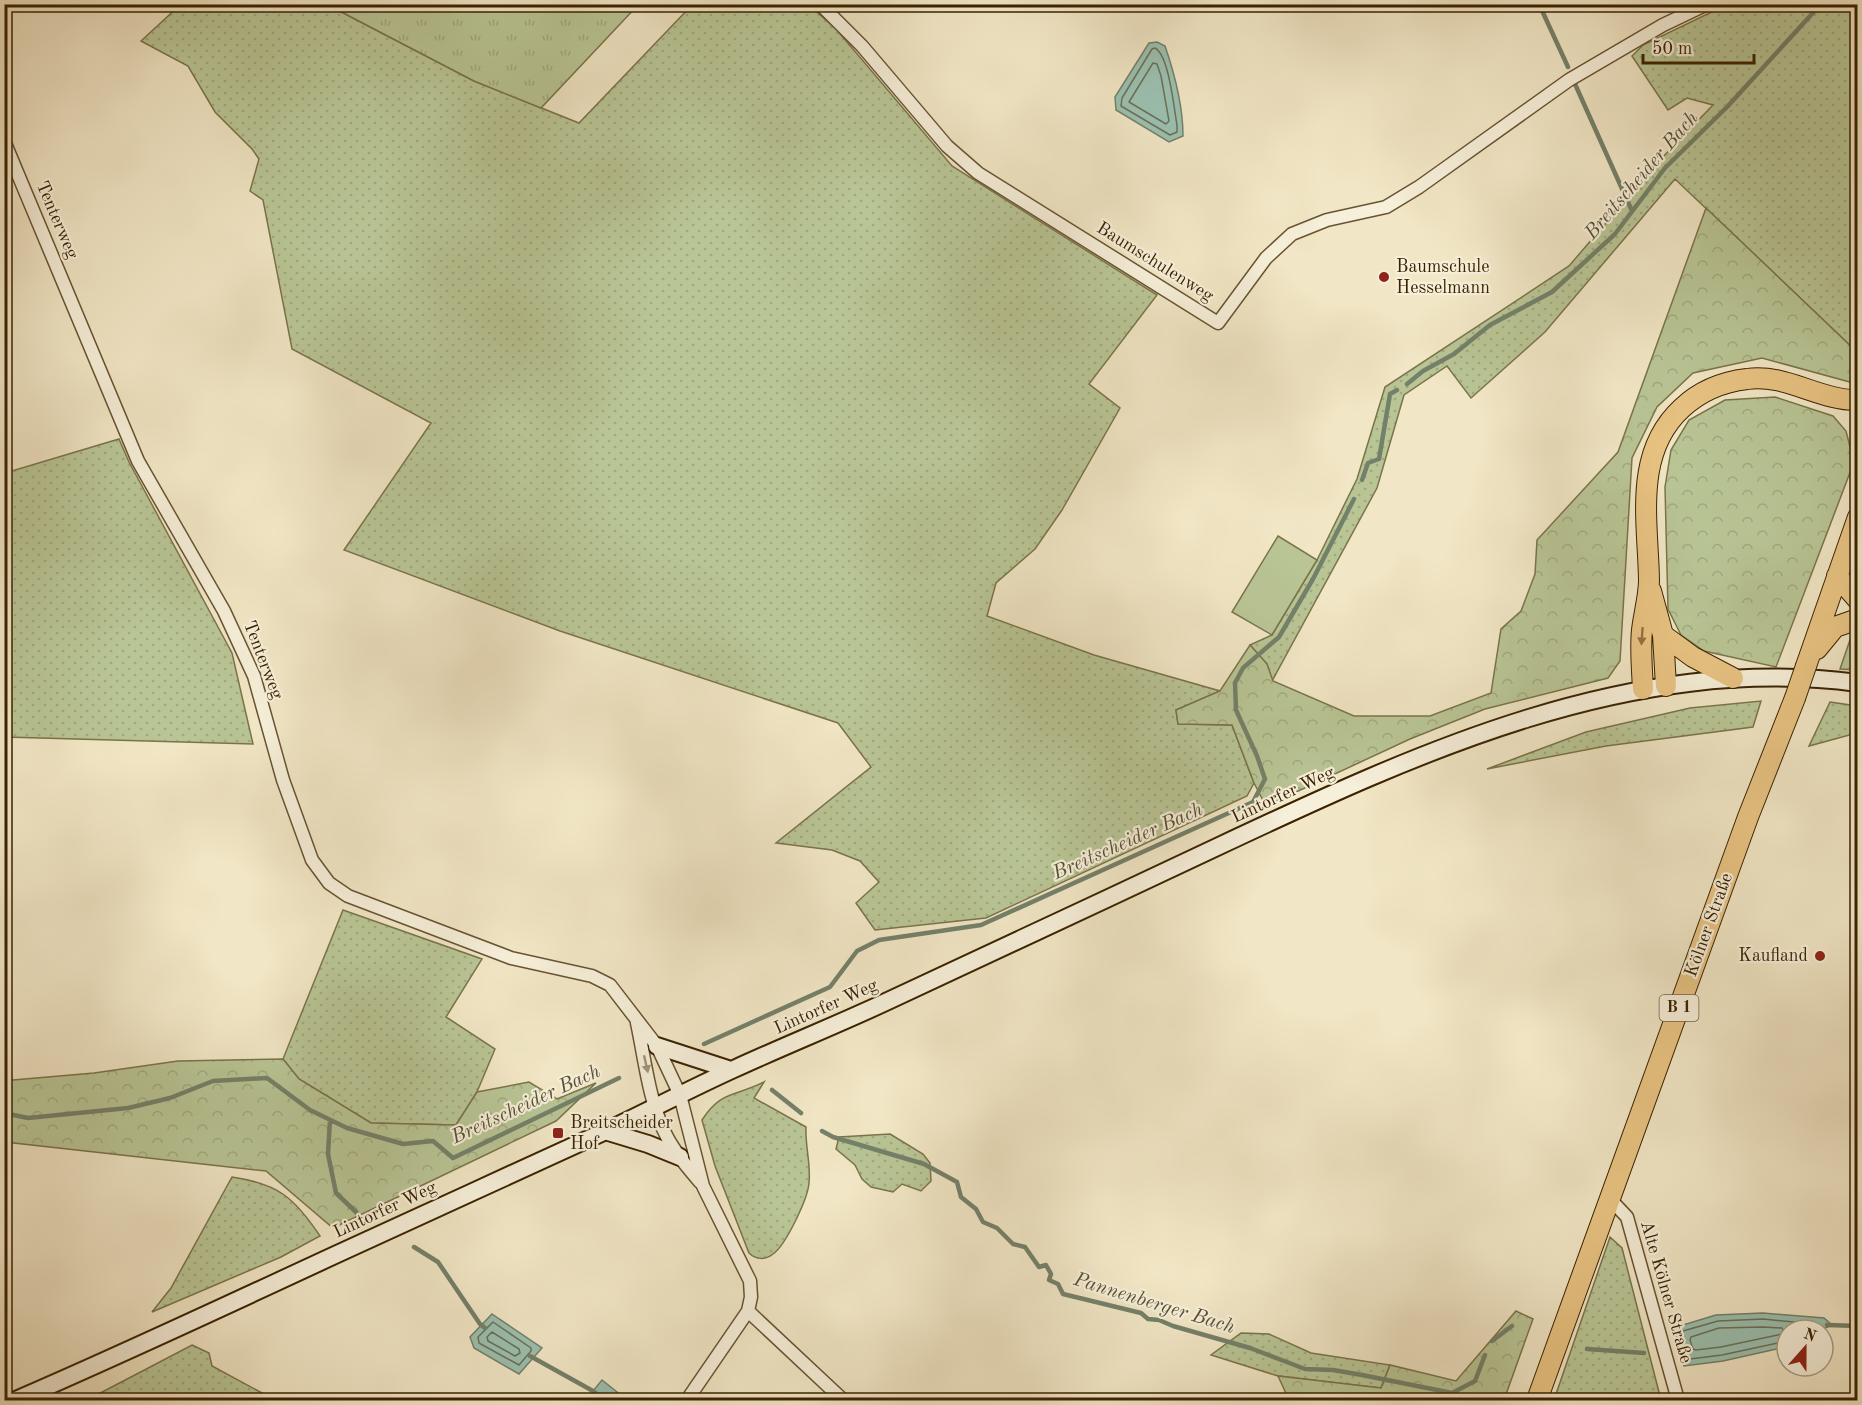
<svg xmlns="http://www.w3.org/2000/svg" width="1862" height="1405" font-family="'Old Standard TT',serif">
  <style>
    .grass { fill: url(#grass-dots); stroke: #7a744a; stroke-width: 1.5 }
    .forest { fill: url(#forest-crowns); stroke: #7a744a; stroke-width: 1.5 }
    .park { fill: url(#park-tufts); stroke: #7a744a; stroke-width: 1.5 }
    .pitch { fill: #b9c595; stroke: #7a744a; stroke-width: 1.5 }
    .water { fill: #9bc0b0; stroke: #74816a; stroke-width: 1.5 }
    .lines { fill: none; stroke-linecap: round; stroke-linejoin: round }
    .shore { stroke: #6a7158; stroke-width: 1.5 }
    .stream { stroke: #74816a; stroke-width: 4.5 }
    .minor-casing { stroke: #685331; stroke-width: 15 }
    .secondary-casing { stroke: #3a2200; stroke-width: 20 }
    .primary-casing { stroke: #3a2200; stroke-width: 22 }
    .minor { stroke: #f6efd9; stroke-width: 12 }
    .secondary { stroke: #f6efd9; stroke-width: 16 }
    .primary { stroke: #e8c382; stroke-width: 20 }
    .primary-bridge-casing { stroke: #3a2200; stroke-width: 22; stroke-linecap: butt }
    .primary-bridge { stroke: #e8c382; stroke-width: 20 }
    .oneway { fill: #917241 }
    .oneway2 { fill: #a19377 }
    .poi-dot { fill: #8f2418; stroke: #f6efd9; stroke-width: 2 }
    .labels { text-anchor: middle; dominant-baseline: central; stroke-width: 4.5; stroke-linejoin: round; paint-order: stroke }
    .shield { fill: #f6efd9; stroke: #726041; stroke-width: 1.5 }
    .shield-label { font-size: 16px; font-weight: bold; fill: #3a2200 }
    .street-label { font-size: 18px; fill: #3a2200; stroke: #f6efd9 }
    .poi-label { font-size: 18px; fill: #3a2200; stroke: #f6efd9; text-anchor: start }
    .water-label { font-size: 20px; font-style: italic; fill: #575135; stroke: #f6efd9 }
  </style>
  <defs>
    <pattern id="grass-dots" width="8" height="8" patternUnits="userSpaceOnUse" patternTransform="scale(1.5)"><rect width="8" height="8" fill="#b9c595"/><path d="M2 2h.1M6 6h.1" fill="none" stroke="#a0a97f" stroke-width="1.8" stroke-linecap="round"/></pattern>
    <pattern id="forest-crowns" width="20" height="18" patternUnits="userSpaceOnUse" patternTransform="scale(1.5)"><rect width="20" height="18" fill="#b9c595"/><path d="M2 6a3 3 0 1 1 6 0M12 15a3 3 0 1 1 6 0" fill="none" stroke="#a0a97f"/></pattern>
    <pattern id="park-tufts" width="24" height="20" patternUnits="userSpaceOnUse" patternTransform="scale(1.5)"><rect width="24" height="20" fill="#b9c595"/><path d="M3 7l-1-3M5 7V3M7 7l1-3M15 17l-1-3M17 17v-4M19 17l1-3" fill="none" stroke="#a0a97f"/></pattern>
  </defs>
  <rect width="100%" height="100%" fill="#f1e6c5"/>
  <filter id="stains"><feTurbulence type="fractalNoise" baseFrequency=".00333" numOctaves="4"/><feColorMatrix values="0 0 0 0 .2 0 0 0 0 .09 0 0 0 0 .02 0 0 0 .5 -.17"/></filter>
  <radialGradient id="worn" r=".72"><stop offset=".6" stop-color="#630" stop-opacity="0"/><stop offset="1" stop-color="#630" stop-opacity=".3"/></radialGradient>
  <path class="grass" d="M 180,5 L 328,5 L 474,81 L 579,123 L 692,5 L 809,5 L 836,29 L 952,166 L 1157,295 L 1089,384 L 1120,408 L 1062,510 L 1035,549 L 996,583 L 987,616 L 1094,655 L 1220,691 L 1176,710 L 1178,724 L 1232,725 L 1254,783 L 1247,796 L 986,918 L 875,930 L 856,903 L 879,882 L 860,861 L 832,850 L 776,843 L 871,767 L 838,723 L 560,631 L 344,550 L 431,423 L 292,349 L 263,200 L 250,191 L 259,159 L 252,149 L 215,112 L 188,66 L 141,41 Z
    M 1726,5 L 1857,5 L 1857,352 L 1675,179 L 1545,332 L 1471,398 L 1447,366 L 1404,395 L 1377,488 L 1272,681 L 1267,664 L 1250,645 L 1272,635 L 1317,560 L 1357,479 L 1385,387 L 1569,266 L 1659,161 L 1713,105 L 1687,98 L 1668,110 L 1632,56 L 1643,45 Z
    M 119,439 L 129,462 L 232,653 L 253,744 L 5,737 L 5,473 Z
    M 1761,701 L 1753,727 L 1606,746 L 1487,769 L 1586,732 L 1690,708 Z
    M 1830,702 L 1857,706 L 1857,733 L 1809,746 Z
    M 343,910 L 482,959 L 446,1017 L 495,1049 L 477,1092 L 456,1125 L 371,1123 L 299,1079 L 283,1059 Z
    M 764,1082 L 754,1098 L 806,1127 C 805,1146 811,1164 809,1183 C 808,1198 786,1245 773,1254 C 766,1260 756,1260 749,1253 L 715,1166 L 702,1120 C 721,1090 735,1097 764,1082 Z
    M 890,1134 L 923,1154 L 930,1163 L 931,1181 L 921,1191 L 902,1184 L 893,1192 L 871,1187 L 862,1179 L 855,1165 L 836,1149 L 839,1137 Z
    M 232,1177 C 278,1184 294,1197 320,1236 L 281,1257 L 152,1312 L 171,1288 Z
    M 1610,1237 L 1622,1248 L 1661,1400 L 1554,1400 Z
    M 1241,1333 L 1269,1334 L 1311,1353 L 1390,1365 L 1381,1388 L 1278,1376 L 1211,1355 Z
    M 192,1345 L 209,1353 L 212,1366 L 275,1400 L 87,1400 Z"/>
  <path class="forest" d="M 1706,208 L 1857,352 L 1857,384 L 1762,358 L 1693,373 L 1657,407 L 1632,458 L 1620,661 L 1608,678 L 1485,709 L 1410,739 L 1266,806 L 1254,783 L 1232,725 L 1178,724 L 1176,710 L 1220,691 L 1250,645 L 1267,664 L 1273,681 L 1354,716 L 1430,716 L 1491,693 L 1501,629 L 1521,611 L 1535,574 L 1537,540 L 1618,452 Z
    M 1775,397 L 1833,416 L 1846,431 L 1854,462 L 1776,667 L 1704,651 L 1681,635 L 1668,609 L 1665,487 L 1671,450 L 1689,420 L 1725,400 Z
    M 1857,632 L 1857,670 L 1840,669 L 1852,634 Z
    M 283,1059 L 299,1079 L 371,1123 L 456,1125 L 477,1092 L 529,1082 L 557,1099 L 596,1083 L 556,1121 L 333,1228 L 266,1171 L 5,1142 L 5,1077 L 13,1080 L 94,1073 L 178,1061 Z
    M 1516,1311 L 1533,1319 L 1504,1400 L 1289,1400 L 1278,1376 L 1381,1388 L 1390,1365 L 1456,1381 Z"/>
  <path class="park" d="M 581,5 L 638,5 L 541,108 L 474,81 L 328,5 Z"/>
  <path class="pitch" d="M 1278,536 L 1317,560 L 1272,635 L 1232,612 Z"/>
  <path class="water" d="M 1157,42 L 1165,46 C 1175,75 1183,106 1183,136 L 1169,142 L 1116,110 L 1115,97 L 1149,43 Z
    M 1763,1313 L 1824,1318 L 1832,1325 L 1821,1330 L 1787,1330 L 1786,1347 L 1723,1361 L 1684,1366 L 1673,1328 L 1716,1315 Z
    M 492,1314 L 542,1348 L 519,1374 L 474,1348 L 470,1337 Z
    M 602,1380 L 627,1400 L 590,1400 L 593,1391 Z"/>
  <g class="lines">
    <path class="shore" d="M 1155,48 C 1169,55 1174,109 1177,125 L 1177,132 L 1170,135 L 1121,106 L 1122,98 L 1152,49 Z
      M 1153,63 L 1157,64 L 1161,76 L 1169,121 L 1166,124 L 1129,102 Z
      M 493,1322 L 531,1348 L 531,1351 L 519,1365 L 479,1343 L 478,1337 Z
      M 1763,1327 L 1782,1328 L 1784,1332 L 1782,1334 L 1721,1347 L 1696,1350 L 1693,1349 L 1690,1340 L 1691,1337 L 1719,1328 Z
      M 492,1332 L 519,1349 L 520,1353 L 515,1356 L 488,1341 L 487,1337 Z
      M 1787,1341 L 1722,1355 L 1690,1359 L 1687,1357 L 1681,1334 L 1683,1331 L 1718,1321 L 1763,1319 L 1815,1324 L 1817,1326 L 1817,1330"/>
    <path class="stream" d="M 1539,4 L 1568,67
      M 1575,84 L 1632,211
      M 1407,384 L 1423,371 L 1454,354 L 1490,325 L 1552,292 L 1615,234 L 1665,168 L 1728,106 L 1821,4
      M 1362,480 L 1368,463 L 1379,459 L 1390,394 L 1397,390
      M 704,1044 L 830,987 L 857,951 L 879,940 L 981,925 L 1253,802 L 1265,779 L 1257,756 L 1236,710 L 1235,683 L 1243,668 L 1279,637 L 1313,579 L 1354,499
      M 772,1090 L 801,1113
      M 4,1113 L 28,1118 L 128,1108 L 170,1098 L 213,1081 L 267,1078 L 310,1110 L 347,1128 L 403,1144 L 433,1141 L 453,1158 L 619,1078
      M 330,1120 L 328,1154 L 336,1193 L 357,1213
      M 822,1131 L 833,1137 L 924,1164 L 957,1182 L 961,1197 L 976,1209 L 983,1222 L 997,1228 L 1013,1244 L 1025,1247 L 1039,1267 L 1046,1265 L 1051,1274 L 1049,1280 L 1058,1284 L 1063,1294 L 1141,1313 L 1148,1319 L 1159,1320 L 1173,1326 L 1250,1348 L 1305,1369 L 1333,1370 L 1362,1375 L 1452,1393 L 1475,1381 L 1485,1355
      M 414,1247 L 438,1262 L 480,1324 L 485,1328
      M 1827,1325 L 1858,1326
      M 1492,1341 L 1512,1326
      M 1587,1349 L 1644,1353
      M 530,1356 L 593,1391 L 605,1400"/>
    <defs>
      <path id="minor" d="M 820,4 L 862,46 L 947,146 L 978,173 L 1218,323 L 1266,258 L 1292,234 L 1327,220 L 1386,207 L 1419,187 L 1569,80 L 1663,25 L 1707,4
        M 4,141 L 138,461 L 224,611 L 254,676 L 283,780 L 312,860 L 329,883 L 348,896 L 511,958 L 592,976 L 610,985 L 657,1046 L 680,1095 L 703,1186 L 750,1281 L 751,1297 L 748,1311 L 843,1400
        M 637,1023 C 645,1060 649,1103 667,1137 C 676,1154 688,1168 700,1182
        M 1610,1199 L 1627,1217 L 1678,1400
        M 687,1400 L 748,1311"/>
      <path id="secondary" d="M 657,1046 L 731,1070
        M 605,1131 L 648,1144 L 680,1157
        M 16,1400 C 123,1354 229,1304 335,1255 C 426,1213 517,1172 608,1130 C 650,1110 692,1088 734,1069 C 786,1045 839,1024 890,1000 C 999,950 1108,898 1217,847 C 1417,753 1631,653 1858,683"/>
      <path id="primary" d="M 1837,576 L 1858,600
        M 1651,591 L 1663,635 L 1666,686
        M 1663,635 L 1693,657 L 1733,678
        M 1817,649 L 1835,627 L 1858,619
        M 1806,666 L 1858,517
        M 1643,689 C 1642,669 1640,649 1642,630 C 1644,613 1649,596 1649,580 C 1648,521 1633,453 1682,408 C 1700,391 1722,382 1747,379 C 1785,373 1820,401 1858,400
        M 1537,1400 L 1748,817 L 1795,698"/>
    </defs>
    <use href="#minor" class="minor-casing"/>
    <use href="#secondary" class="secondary-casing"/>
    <use href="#primary" class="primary-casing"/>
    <use href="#minor" class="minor"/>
    <use href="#secondary" class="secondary"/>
    <use href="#primary" class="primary"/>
    <defs>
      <path id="primary-bridge" d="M 1795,698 L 1806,666"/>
    </defs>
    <use href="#primary-bridge" class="primary-bridge-casing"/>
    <use href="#primary-bridge" class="primary-bridge"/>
  </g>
  <defs><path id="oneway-solid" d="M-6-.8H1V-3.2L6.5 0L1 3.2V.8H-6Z" transform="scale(1.5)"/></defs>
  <use class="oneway" href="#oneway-solid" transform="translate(1642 636) rotate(94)"/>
  <use class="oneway2" href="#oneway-solid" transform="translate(646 1064) rotate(77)"/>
  <g class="poi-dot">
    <circle cx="1384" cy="277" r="6"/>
    <circle cx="1820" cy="956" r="6"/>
    <rect x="552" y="1127" width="12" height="12" rx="3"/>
  </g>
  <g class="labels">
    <rect class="shield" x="1659.5" y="995" width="39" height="26" rx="4.5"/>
    <g class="shield-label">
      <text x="1679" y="1008">B 1</text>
    </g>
    <g class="street-label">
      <text transform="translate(57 220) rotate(67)">Tenterweg</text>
      <text transform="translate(1155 262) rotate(32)">Baumschulenweg</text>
      <text transform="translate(263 660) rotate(69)">Tenterweg</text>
      <text transform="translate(1283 795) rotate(-25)">Lintorfer Weg</text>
      <text transform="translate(1709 925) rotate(-70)">Kölner Straße</text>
      <text transform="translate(826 1007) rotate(-24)">Lintorfer Weg</text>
      <text transform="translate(385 1210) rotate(-25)">Lintorfer Weg</text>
      <text transform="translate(1666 1292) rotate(74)">Alte Kölner Straße</text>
    </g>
    <g class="poi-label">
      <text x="1396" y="267">Baumschule<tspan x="1396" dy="21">Hesselmann</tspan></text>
      <text x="1808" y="956" text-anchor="end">Kaufland</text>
      <text x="570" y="1123">Breitscheider<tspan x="570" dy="21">Hof</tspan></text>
    </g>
    <g class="water-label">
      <text transform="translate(1642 176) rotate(-49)">Breitscheider Bach</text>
      <text transform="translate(1128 842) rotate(-24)">Breitscheider Bach</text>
      <text transform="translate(526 1105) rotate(-25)">Breitscheider Bach</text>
      <text transform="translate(1154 1304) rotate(17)">Pannenberger Bach</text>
    </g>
  </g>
  <rect width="1862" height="1405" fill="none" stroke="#f1e6c5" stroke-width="24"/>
  <rect x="6" y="6" width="1850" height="1393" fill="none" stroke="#3a2200" stroke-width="3"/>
  <rect x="12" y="12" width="1838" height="1381" fill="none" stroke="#3a2200" stroke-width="1.5"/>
  <g transform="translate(1805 1348) rotate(21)"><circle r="28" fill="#f6efd9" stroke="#ab9d82" stroke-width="1.5"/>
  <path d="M0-4.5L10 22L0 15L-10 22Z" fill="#8f2418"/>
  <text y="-9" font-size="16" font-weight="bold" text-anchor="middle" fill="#3a2200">N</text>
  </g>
  <path d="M1643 54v9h111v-9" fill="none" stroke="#3a2200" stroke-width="3"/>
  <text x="1652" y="54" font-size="18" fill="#3a2200" stroke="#f6efd9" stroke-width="4.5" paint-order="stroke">50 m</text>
  <rect width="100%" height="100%" filter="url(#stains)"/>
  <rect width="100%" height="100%" fill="url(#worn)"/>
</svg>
